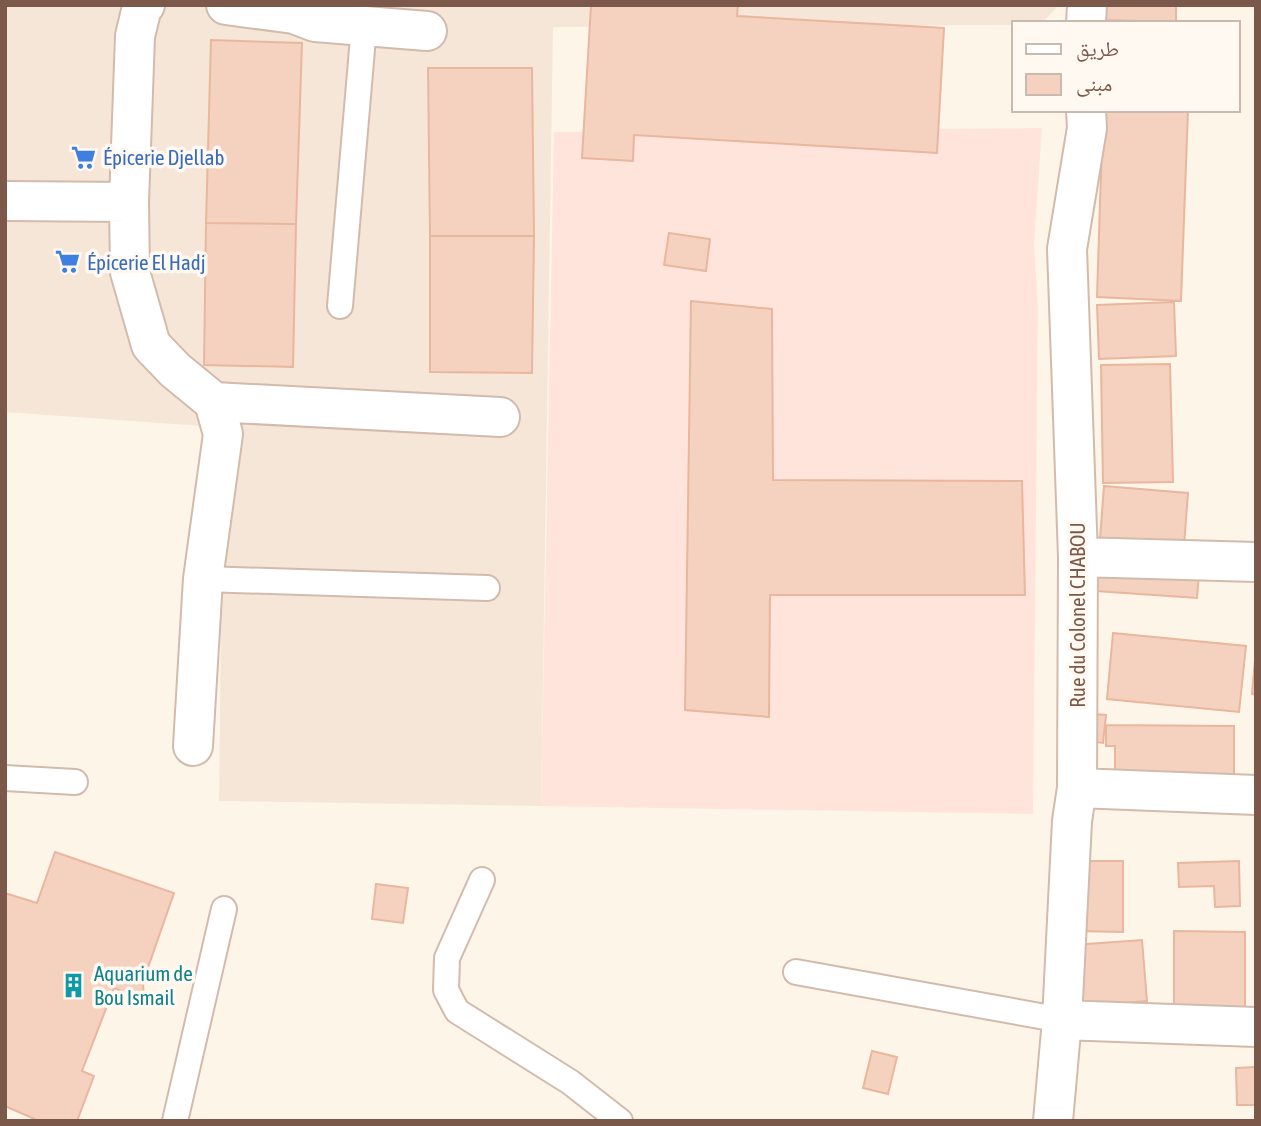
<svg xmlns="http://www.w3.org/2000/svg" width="1261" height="1126" font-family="'Asap Condensed','Noto Naskh Arabic',sans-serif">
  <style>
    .residential { fill: #f6e6d7 }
    .commercial { fill: #ffe4dc }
    .building { fill: #f5d1bf; stroke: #e9b69e; stroke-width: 2 }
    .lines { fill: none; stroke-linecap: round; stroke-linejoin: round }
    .lane-casing { stroke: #d2bbad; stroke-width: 28 }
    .street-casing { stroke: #d2bbad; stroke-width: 42 }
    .lane { stroke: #fff; stroke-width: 24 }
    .street { stroke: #fff; stroke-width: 38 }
    .labels { text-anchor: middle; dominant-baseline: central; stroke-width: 7; stroke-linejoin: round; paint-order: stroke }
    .shop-label { font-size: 21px; fill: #366cbe; stroke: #fff9f1; text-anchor: start }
    .street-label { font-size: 21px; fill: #7b584a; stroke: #fff9f1 }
    .culture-label { font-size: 21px; fill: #0d838f; stroke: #fff9f1; text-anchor: start }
  </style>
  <rect width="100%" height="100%" fill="#fef5e9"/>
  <path class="residential" d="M 5,5 L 1059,5 L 1042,23 L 1014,25 L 553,27 L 541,806 L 219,801 L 223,434 L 216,427 L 5,412 Z"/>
  <path class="commercial" d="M 1042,128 L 1034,246 L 1038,305 L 1033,814 L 541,806 L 554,132 Z"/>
  <path class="building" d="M 591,5 L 738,5 L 737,16 L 944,28 L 937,153 L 634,135 L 633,161 L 582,158 Z
    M 1104,5 L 1176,5 L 1176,22 L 1103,20 Z
    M 211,40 L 302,43 L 296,224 L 206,223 Z
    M 428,68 L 532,68 L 534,236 L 430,236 Z
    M 1103,110 L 1188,110 L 1181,301 L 1097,297 Z
    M 206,223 L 296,224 L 293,367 L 204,365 Z
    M 669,233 L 710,239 L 706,271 L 664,265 Z
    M 430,236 L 534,236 L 532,373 L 430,372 Z
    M 691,301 L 772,309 L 773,480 L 1022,481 L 1025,595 L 770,595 L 769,717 L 685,710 Z
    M 1174,302 L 1176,356 L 1099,359 L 1097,305 Z
    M 1170,364 L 1173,482 L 1103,483 L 1101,365 Z
    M 1104,486 L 1188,493 L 1184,546 L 1201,548 L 1197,598 L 1096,591 Z
    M 1113,633 L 1246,646 L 1239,712 L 1107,699 Z
    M 1256,648 L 1256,695 L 1252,694 Z
    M 1081,713 L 1106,715 L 1103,743 L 1079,740 Z
    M 1106,725 L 1234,726 L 1234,807 L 1115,806 L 1115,746 L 1106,746 Z
    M 55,852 L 174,893 L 143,982 L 144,1000 L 114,988 L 82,1071 L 94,1076 L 77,1121 L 39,1121 L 5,1106 L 5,893 L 37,903 Z
    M 1075,861 L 1123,861 L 1123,932 L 1075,931 Z
    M 1239,861 L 1240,906 L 1215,907 L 1214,886 L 1179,887 L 1178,863 Z
    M 376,884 L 408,888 L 403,923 L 372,919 Z
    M 1174,931 L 1245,932 L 1245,1009 L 1174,1009 Z
    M 1142,940 L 1147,1001 L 1077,1007 L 1073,945 Z
    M 872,1051 L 897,1057 L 888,1094 L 863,1088 Z
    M 1256,1067 L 1256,1105 L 1237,1105 L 1236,1068 Z"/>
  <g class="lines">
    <defs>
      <path id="lane" d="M 340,306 L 364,26
        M 203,579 L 487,588
        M 5,778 L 75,782
        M 482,880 L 447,958 L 446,990 L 457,1011 L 570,1082 L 620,1121
        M 796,972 L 1062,1020
        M 175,1121 L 224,909"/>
      <path id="street" d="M 145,5 L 142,7 L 135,36 L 129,202 L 130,272 L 151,345 L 175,370 L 214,402 L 500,417
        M 226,5 L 294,14 L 315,22 L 427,31
        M 1086,23 L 1087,5
        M 5,201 L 129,202
        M 1078,557 L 1256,562
        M 193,746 L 203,579 L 223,434 L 214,402
        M 1077,788 L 1256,795
        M 1062,1020 L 1256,1027
        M 1053,1121 L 1062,1020 L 1072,821 L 1077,788 L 1078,557 L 1067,249 L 1087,128 L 1086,110"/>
    </defs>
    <use href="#lane" class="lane-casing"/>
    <use href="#street" class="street-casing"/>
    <use href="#lane" class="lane"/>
    <use href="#street" class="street"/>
  </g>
  <defs>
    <symbol id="supermarket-bare" viewBox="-9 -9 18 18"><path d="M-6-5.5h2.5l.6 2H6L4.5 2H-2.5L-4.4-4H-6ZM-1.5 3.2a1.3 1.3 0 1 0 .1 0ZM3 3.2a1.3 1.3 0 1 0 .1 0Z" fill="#3f7fe0" stroke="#fff9f1" stroke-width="2.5" paint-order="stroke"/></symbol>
    <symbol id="building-bare" viewBox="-9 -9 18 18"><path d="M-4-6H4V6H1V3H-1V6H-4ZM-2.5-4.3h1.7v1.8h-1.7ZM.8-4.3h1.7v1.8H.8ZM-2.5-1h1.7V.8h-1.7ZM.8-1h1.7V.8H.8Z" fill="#0f9aa8" stroke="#fff9f1" stroke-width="2.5" paint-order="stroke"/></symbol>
  </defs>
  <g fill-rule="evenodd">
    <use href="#supermarket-bare" x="66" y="140" width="35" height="35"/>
    <use href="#supermarket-bare" x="50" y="244" width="35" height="35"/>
    <use href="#building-bare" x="56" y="968" width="35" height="35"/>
  </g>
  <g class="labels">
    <g class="shop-label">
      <text x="103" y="157">Épicerie Djellab</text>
      <text x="87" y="262">Épicerie El Hadj</text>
    </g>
    <g class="street-label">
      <text transform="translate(1077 615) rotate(-90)">Rue du Colonel CHABOU</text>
    </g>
    <g class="culture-label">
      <text x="94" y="973">Aquarium de<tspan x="94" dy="24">Bou Ismail</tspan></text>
    </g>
  </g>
  <rect width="1261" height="1126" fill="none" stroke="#7b584a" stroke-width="14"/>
  <rect x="1012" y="21" width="228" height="91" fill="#fff9f1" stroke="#cab9ae" stroke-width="2"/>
  <rect x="1026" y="44" width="35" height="10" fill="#ffffff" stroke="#cab9ae" stroke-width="2"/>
  <text x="1076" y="56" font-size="21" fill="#7b584a">طريق</text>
  <rect x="1026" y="74" width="35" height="21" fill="#f5d1bf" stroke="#cab9ae" stroke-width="2"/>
  <text x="1076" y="91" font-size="21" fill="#7b584a">مبنى</text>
</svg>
